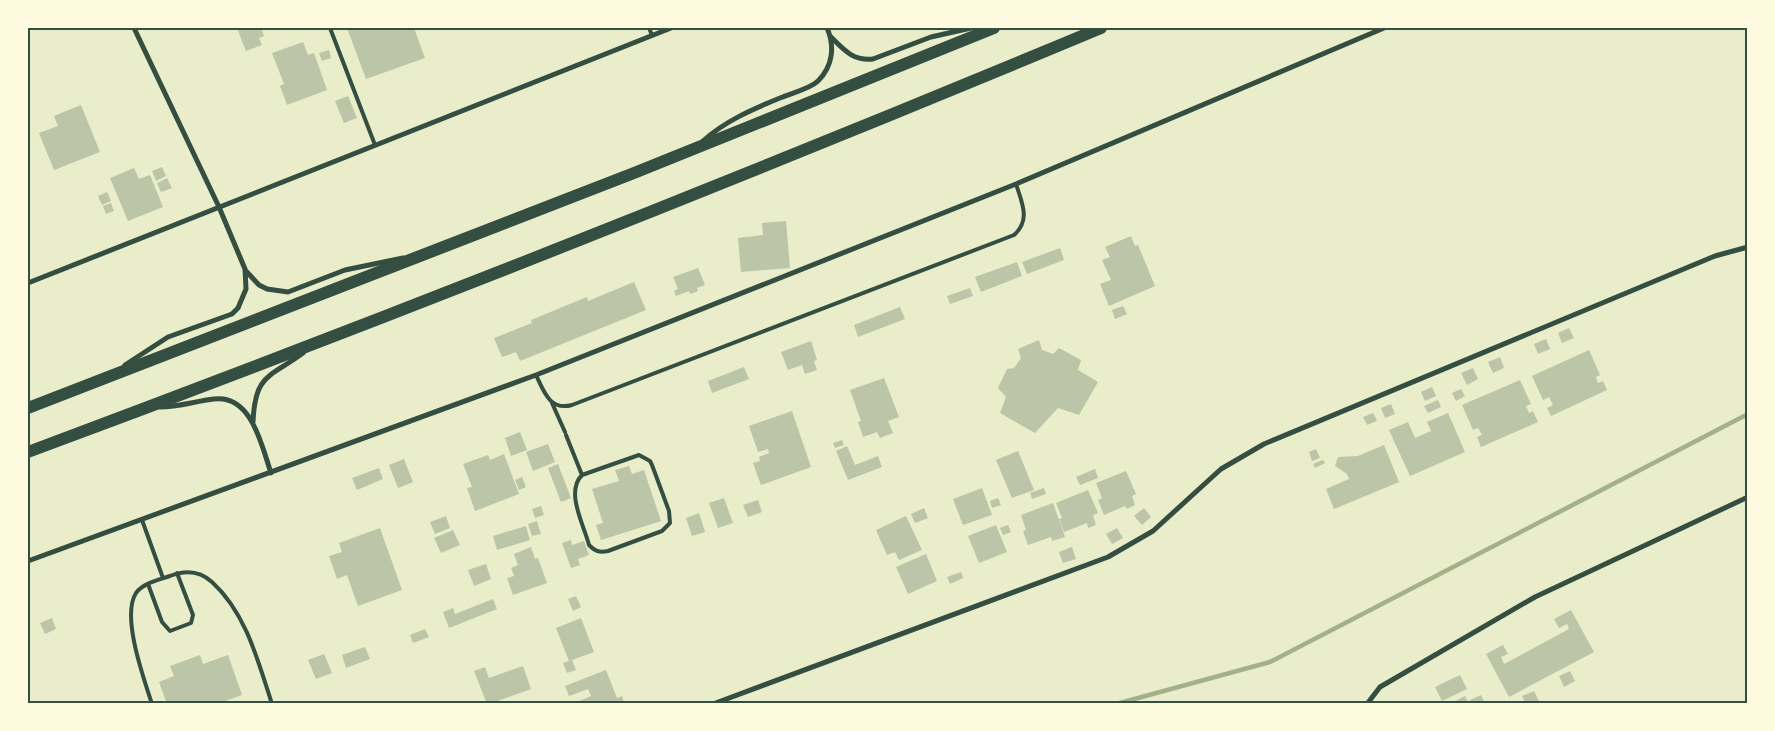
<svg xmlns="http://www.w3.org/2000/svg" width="1775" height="731" font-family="'Noto Sans',sans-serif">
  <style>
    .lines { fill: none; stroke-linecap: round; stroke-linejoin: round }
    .stream { stroke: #a3b18a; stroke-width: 4.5 }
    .building { fill: #bcc5a7 }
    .service { stroke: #344e41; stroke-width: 4 }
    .minor { stroke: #344e41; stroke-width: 5 }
    .primary { stroke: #344e41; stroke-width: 12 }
    .neatline { fill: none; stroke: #344e41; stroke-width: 2 }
  </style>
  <rect width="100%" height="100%" fill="#e9edc9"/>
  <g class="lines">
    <path class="stream" d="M 1116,704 L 1270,662 L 1748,414"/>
  </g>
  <path class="building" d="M 237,28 L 261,28 L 264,36 L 259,38 L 262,45 L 246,51 Z
    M 347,28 L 414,28 L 425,58 L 366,79 Z
    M 303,42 L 308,55 L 314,53 L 327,90 L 287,105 L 280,86 L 284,84 L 272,53 Z
    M 329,50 L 331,58 L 322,61 L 319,53 Z
    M 348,96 L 357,118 L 344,123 L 335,101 Z
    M 81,105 L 100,152 L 54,170 L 39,133 L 58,126 L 54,116 Z
    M 162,167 L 166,176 L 156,181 L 152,171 Z
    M 134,168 L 139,179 L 150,175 L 163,207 L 128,221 L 110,178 Z
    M 167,178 L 172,188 L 161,192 L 157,183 Z
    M 107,192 L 111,201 L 102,205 L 98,196 Z
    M 111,203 L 114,211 L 106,214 L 103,206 Z
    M 786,221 L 790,268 L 741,272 L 738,238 L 763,235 L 762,223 Z
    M 1131,236 L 1135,246 L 1138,245 L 1155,286 L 1109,306 L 1100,284 L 1111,280 L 1102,260 L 1110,257 L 1105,247 Z
    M 1060,248 L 1064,260 L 1027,274 L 1022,262 Z
    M 1017,262 L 1022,276 L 981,292 L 975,277 Z
    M 698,268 L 705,285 L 697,288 L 698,291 L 690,294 L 689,291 L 676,296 L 674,291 L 678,289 L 673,277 Z
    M 634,282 L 646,310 L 520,361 L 516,352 L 502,357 L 494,338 L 532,323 L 531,320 L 587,297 L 588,301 Z
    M 970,288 L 973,296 L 950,304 L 947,296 Z
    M 1123,306 L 1127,314 L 1115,319 L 1112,310 Z
    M 900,307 L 905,319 L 858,337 L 854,325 Z
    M 1569,328 L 1574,338 L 1562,343 L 1558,333 Z
    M 1546,339 L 1550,349 L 1538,354 L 1534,344 Z
    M 1039,340 L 1042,350 L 1053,354 L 1059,348 L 1081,360 L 1078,370 L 1098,382 L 1079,415 L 1058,408 L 1035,433 L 1000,413 L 1006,397 L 998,388 L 1007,369 L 1014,368 L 1021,358 L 1018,349 Z
    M 811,341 L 817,360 L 814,361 L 817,370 L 805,374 L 802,365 L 788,370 L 781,352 Z
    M 1589,350 L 1600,375 L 1596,377 L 1598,383 L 1603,381 L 1607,390 L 1551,416 L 1547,408 L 1553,405 L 1549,397 L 1543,400 L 1532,376 Z
    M 1500,357 L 1504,368 L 1493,373 L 1488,362 Z
    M 744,367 L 749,379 L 712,393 L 708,381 Z
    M 1473,368 L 1478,379 L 1467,385 L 1461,373 Z
    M 884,378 L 899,417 L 888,421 L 893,433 L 880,438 L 877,432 L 863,437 L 858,422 L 861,421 L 850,390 Z
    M 1520,380 L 1531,404 L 1526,406 L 1529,413 L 1533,411 L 1538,422 L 1481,447 L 1477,437 L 1482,435 L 1478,428 L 1473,430 L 1462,405 Z
    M 1432,387 L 1436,396 L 1425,401 L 1421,392 Z
    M 1461,389 L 1465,396 L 1456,401 L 1452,393 Z
    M 1438,400 L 1441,407 L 1428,413 L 1424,406 Z
    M 1391,404 L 1395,414 L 1385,418 L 1381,408 Z
    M 792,411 L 811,467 L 761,485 L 753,463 L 760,461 L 759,457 L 769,453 L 768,449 L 758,452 L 749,426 Z
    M 1373,413 L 1377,421 L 1367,425 L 1363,417 Z
    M 1448,413 L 1465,452 L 1410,476 L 1389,430 L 1408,422 L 1415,438 L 1431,431 L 1427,422 Z
    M 520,432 L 527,450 L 511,456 L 505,438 Z
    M 842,440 L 844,445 L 835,448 L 833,443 Z
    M 548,444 L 555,462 L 533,471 L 526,452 Z
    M 1384,445 L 1399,482 L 1334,509 L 1326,489 L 1349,479 L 1347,474 L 1335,466 L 1338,457 L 1358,456 Z
    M 847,446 L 855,465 L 878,456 L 882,467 L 848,480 L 836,451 Z
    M 1316,449 L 1320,458 L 1312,461 L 1309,452 Z
    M 1018,451 L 1034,490 L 1012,498 L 996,460 Z
    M 504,454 L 519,494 L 475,511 L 467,488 L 472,487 L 463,464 L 488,455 L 490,460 Z
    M 404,459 L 413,482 L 398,488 L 389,465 Z
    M 1323,460 L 1325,463 L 1315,468 L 1313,464 Z
    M 558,464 L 571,498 L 561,502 L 548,468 Z
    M 629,466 L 632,474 L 644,470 L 661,521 L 601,540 L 596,525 L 603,523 L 592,489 L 619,481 L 615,470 Z
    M 379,468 L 383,479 L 357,490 L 352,478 Z
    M 1095,469 L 1098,478 L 1080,485 L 1076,477 Z
    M 1126,471 L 1136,494 L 1132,496 L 1135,505 L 1127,509 L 1125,506 L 1104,515 L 1098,500 L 1102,498 L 1096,483 Z
    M 522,477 L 526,487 L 519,490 L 515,480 Z
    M 982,488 L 992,515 L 963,525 L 953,499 Z
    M 1044,488 L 1046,494 L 1032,499 L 1030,493 Z
    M 1088,490 L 1098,513 L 1093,515 L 1096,525 L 1088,528 L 1087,523 L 1064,532 L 1059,519 L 1062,518 L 1056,503 Z
    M 724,498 L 733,523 L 718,528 L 709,503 Z
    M 998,498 L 1001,505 L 992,508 L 990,501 Z
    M 758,500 L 762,512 L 748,517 L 743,505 Z
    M 1053,503 L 1065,537 L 1052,541 L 1051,537 L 1028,545 L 1023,531 L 1026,530 L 1021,515 Z
    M 541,506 L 544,515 L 535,518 L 532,509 Z
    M 924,508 L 928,518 L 915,523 L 911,514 Z
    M 1144,508 L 1151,517 L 1142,525 L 1134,516 Z
    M 699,513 L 705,532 L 692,536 L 686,518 Z
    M 446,516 L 450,528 L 435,534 L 430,522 Z
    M 906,516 L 922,550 L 899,560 L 895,552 L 887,555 L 876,530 Z
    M 537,521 L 541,534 L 532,536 L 528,524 Z
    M 996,525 L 1007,552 L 979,563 L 968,536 Z
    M 1008,525 L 1011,532 L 1003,535 L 1000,528 Z
    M 526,526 L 530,540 L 497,550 L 493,536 Z
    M 380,528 L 402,590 L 358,606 L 347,575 L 337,579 L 329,556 L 342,552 L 339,543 Z
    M 1117,528 L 1123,538 L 1112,544 L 1106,534 Z
    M 453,530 L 460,545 L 441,553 L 434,538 Z
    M 571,540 L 572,545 L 584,541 L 589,555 L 578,559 L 580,565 L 571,568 L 562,543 Z
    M 531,547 L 535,559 L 538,558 L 547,583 L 513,595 L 507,578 L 514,576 L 511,568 L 518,565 L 514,554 Z
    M 1072,547 L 1076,559 L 1063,563 L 1059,552 Z
    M 926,554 L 937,581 L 908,594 L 896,567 Z
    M 486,564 L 491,579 L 474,586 L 468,570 Z
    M 961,572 L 963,578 L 950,584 L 947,577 Z
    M 576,596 L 581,607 L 573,611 L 568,599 Z
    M 493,599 L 497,609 L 449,628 L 443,612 L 453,608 L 455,614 Z
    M 1571,610 L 1594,652 L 1509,697 L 1486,654 L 1503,645 L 1508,654 L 1501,657 L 1504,664 L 1569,629 L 1567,624 L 1559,628 L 1554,619 Z
    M 52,618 L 56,629 L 45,634 L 40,623 Z
    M 581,618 L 594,652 L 572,660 L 576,670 L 567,673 L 563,663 L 569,661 L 556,628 Z
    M 425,629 L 429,637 L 413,643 L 410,635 Z
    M 365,647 L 370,659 L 346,668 L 342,655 Z
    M 324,654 L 332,673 L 316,679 L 308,660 Z
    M 200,655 L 203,664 L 228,655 L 242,695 L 217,704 L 167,704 L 159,682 L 174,676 L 170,666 Z
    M 523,666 L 531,689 L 495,702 L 496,704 L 487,704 L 474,671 L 485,667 L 489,678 Z
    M 606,670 L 617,698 L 622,696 L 624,702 L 572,704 L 591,696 L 588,689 L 569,696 L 565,686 Z
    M 1570,671 L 1575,681 L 1564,687 L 1559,676 Z
    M 1460,675 L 1467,689 L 1442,701 L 1435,687 Z
    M 1534,691 L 1539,701 L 1526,704 L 1522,696 Z
    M 1481,695 L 1485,704 L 1472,704 L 1470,700 Z
    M 1465,696 L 1469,704 L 1450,704 Z"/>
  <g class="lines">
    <path class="service" d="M 330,28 L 375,145
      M 649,28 L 652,35
      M 536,375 C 544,392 550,411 572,405 L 1014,235 C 1031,220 1022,203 1016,184
      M 552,403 L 565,432
      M 566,435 L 582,475
      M 639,455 L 650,461 L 652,465 L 669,511 L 670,523 L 662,531 L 608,551 C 599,553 595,551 589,545 C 584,525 565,492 582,475 Z
      M 142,520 L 163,578
      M 148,584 L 162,622 L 170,631 L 191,623 L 193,615 L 177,573
      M 152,704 C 144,679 121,616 136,593 C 143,583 159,580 170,576 C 185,570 200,571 212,582 C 246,613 258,661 272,704"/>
    <path class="minor" d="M 831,37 C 844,50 853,61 873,59 L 931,37 L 971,28
      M 703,141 C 725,121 753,109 780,98 C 791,93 810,89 818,81 C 833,66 835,46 827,28
      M 245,270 L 259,285 L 267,289 L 288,292 L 345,270 L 403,258
      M 28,283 L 671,28
      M 125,365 L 168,337 L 232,314 L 238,308 L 246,289 L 245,269 L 219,207 L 134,28
      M 160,407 C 178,407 196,401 214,399 C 252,394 262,447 271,473
      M 253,422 C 255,374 269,378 303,353
      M 28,561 L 536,375 L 1016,184 L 1384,28
      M 713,704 L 1108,557 L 1153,531 L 1221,469 L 1264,444 L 1715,256 L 1748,247
      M 1367,704 L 1380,687 L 1535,597 L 1748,497"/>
    <path class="primary" d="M 28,408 L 634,173 L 994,28
      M 28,452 C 388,318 746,176 1101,28"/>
  </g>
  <rect width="1775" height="731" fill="none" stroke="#fefae0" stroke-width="58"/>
  <rect x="29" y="29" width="1717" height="673" class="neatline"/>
</svg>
